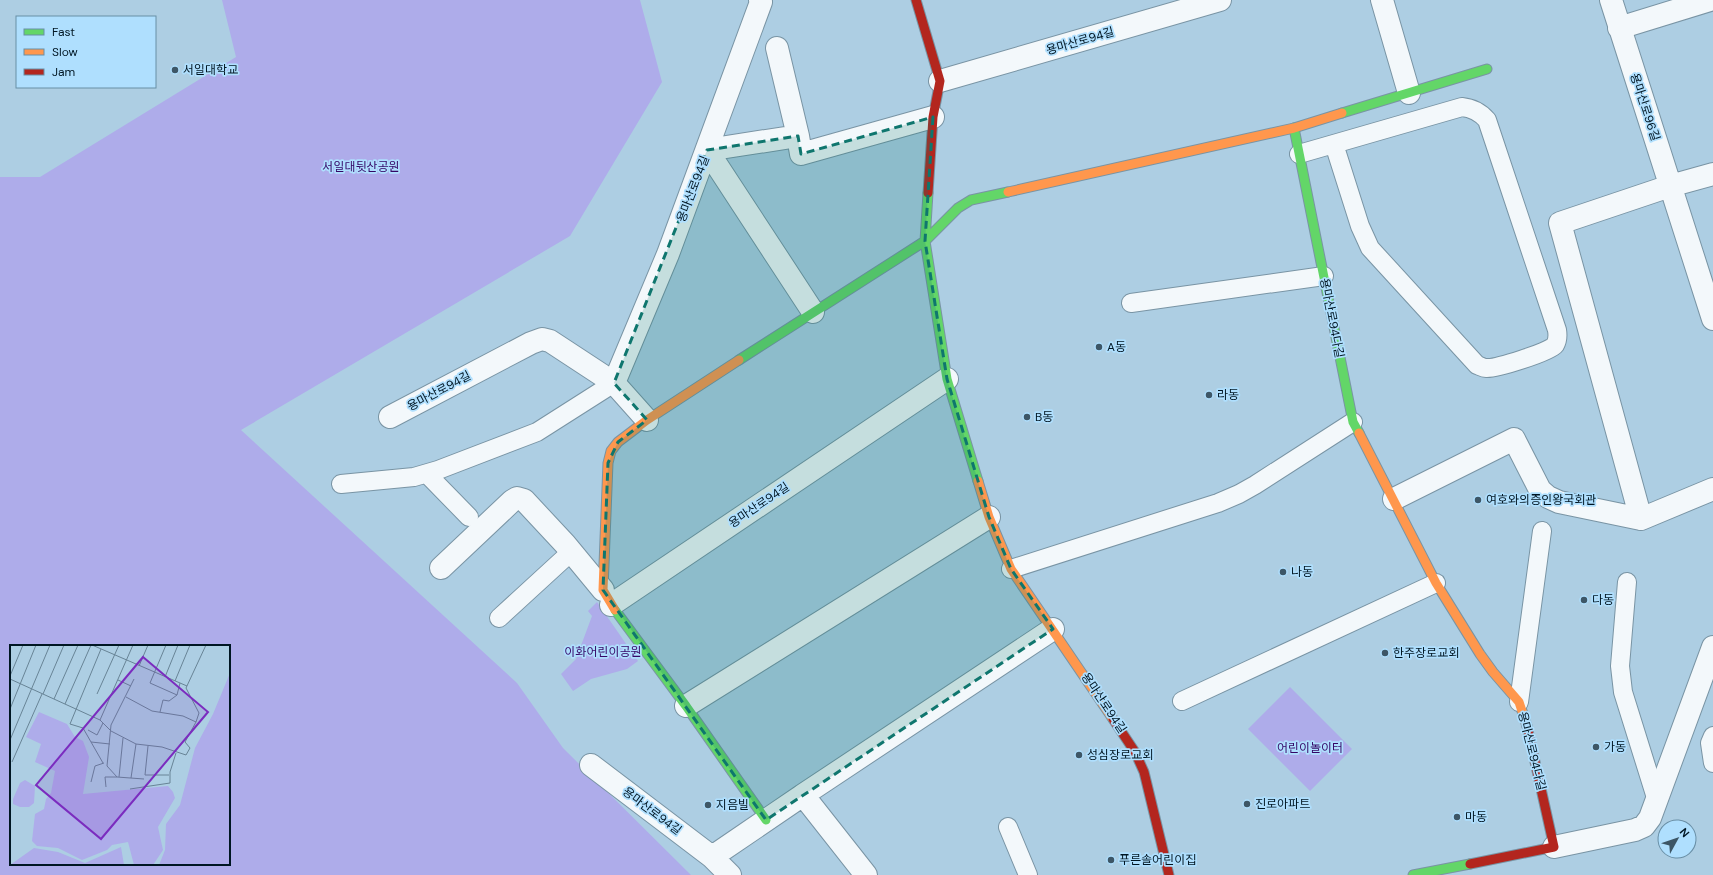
<svg xmlns="http://www.w3.org/2000/svg" width="1713" height="875" font-family="'DM Sans','Noto Sans KR',sans-serif">
  <style>
    .green { fill: #aeacea; fill-rule: evenodd }
    .lines { fill: none; stroke-linecap: round; stroke-linejoin: round }
    .lane-casing { stroke: #7994a4; stroke-width: 20 }
    .street-casing { stroke: #7994a4; stroke-width: 24 }
    .fast-casing { stroke: #7994a4; stroke-width: 11 }
    .slow-casing { stroke: #7994a4; stroke-width: 11 }
    .jam-casing { stroke: #7994a4; stroke-width: 11 }
    .lane { stroke: #f3f8fb; stroke-width: 18 }
    .street { stroke: #f3f8fb; stroke-width: 22 }
    .fast { stroke: #63d668; stroke-width: 9 }
    .slow { stroke: #ff974d; stroke-width: 9 }
    .jam { stroke: #b3261e; stroke-width: 9 }
    .marked { fill: #0f766e; fill-opacity: 0.2; stroke: #0f766e; stroke-width: 3; stroke-dasharray: 8 5; stroke-linejoin: round }
    .poi-dot { fill: #3d5666; stroke: #afdffe; stroke-width: 1.5 }
    .labels { text-anchor: middle; dominant-baseline: central; stroke-width: 3.5; stroke-linejoin: round; paint-order: stroke }
    .street-label { font-size: 12px; fill: #001623; stroke: #afdffe }
    .poi-label { font-size: 12px; fill: #001623; stroke: #afdffe; text-anchor: start }
    .park-label { font-size: 12px; fill: #350666; stroke: #afdffe }
    .inset-road { fill: none; stroke: #688496; stroke-width: 1 }
    .view { fill: #7b2cbf; fill-opacity: 0.15; stroke: #7b2cbf; stroke-width: 2 }
    .inset-edge { fill: none; stroke: #001623; stroke-width: 2 }
  </style>
  <rect width="100%" height="100%" fill="#adcee3"/>
  <path class="green" d="M 222,0 L 640,0 L 662,82 L 570,236 L 241,430 L 517,683 L 563,748 L 691,875 L 0,875 L 0,177 L 40,177 L 236,57 ZM 11,646 L 229,646 L 229,864 L 11,864 Z
    M 597,602 L 638,661 L 627,669 L 591,679 L 573,691 L 561,674 L 576,659 L 592,616 L 588,611 Z
    M 1290,687 L 1352,749 L 1310,791 L 1248,729 Z"/>
  <g class="lines">
    <defs>
      <path id="lane" d="M 1299,154 L 1462,107 C 1473,108 1480,112 1487,120 L 1557,330 C 1558,336 1558,340 1555,345 C 1550,352 1495,369 1486,368 C 1483,368 1480,366 1477,365 L 1370,248 L 1360,226 L 1334,144
        M 1131,303 L 1324,276
        M 427,474 L 469,517
        M 341,484 L 414,477 L 438,470 L 537,432 L 614,383
        M 1011,569 L 1218,503 L 1239,494 L 1255,485 L 1353,422
        M 1627,582 L 1620,666 L 1623,692 L 1657,801
        M 499,618 L 571,552
        M 1182,701 L 1436,583
        M 1519,702 L 1542,531
        M 1713,736 L 1710,743 L 1713,763
        M 1008,827 L 1028,875"/>
      <path id="street" d="M 1382,0 L 1409,93
        M 1611,0 L 1713,319
        M 1619,28 L 1710,0
        M 777,48 L 798,136 L 801,154 L 933,117
        M 940,81 L 1220,0
        M 707,150 L 813,312
        M 707,150 L 798,136
        M 614,383 L 668,254 L 761,2 L 760,0
        M 390,417 L 531,343 L 542,339 L 550,341 L 614,383 L 647,420
        M 1394,499 L 1514,439 L 1540,490 L 1548,497 L 1559,502 L 1641,519
        M 1641,519 L 1560,223 L 1670,186 L 1713,174
        M 1641,519 L 1713,489
        M 441,568 L 512,501 L 517,498 L 524,500 L 565,544 L 603,590
        M 611,605 L 947,379
        M 686,706 L 989,517
        M 591,765 L 712,857 L 730,875
        M 1554,847 L 1635,830 L 1644,826 L 1650,818 L 1713,647
        M 712,857 L 803,795
        M 866,875 L 803,795 L 1053,629"/>
      <path id="fast" d="M 1342,113 L 1487,69
        M 1294,128 L 1353,422 L 1359,433
        M 928,193 L 925,241 L 947,379 L 978,481
        M 739,360 L 925,241 L 958,208 L 971,200 L 1008,192
        M 615,610 L 686,706 L 766,820
        M 1413,875 L 1470,864"/>
      <path id="slow" d="M 1008,192 L 1294,128 L 1342,113
        M 1359,433 L 1436,583 L 1480,654 L 1493,672 L 1519,702 L 1527,726
        M 978,481 L 989,517 L 1011,569 L 1113,719
        M 615,610 L 603,590 L 608,463 L 611,451 L 618,442 L 647,420 L 739,360"/>
      <path id="jam" d="M 916,0 L 940,81 L 933,117 L 928,193
        M 1113,719 L 1135,752 L 1144,772 L 1169,875
        M 1470,864 L 1554,847 L 1527,726"/>
    </defs>
    <use href="#lane" class="lane-casing"/>
    <use href="#street" class="street-casing"/>
    <use href="#fast" class="fast-casing"/>
    <use href="#slow" class="slow-casing"/>
    <use href="#jam" class="jam-casing"/>
    <use href="#lane" class="lane"/>
    <use href="#street" class="street"/>
    <use href="#fast" class="fast"/>
    <use href="#slow" class="slow"/>
    <use href="#jam" class="jam"/>
  </g>
  <path class="marked" d="M 933,117 L 925,241 L 947,379 L 989,517 L 1011,569 L 1053,629 L 766,820 L 603,590 L 608,463 L 618,442 L 647,420 L 614,383 L 707,150 L 798,136 L 801,154 Z"/>
  <g class="poi-dot">
    <circle cx="175" cy="70" r="4"/>
    <circle cx="1099" cy="347" r="4"/>
    <circle cx="1209" cy="395" r="4"/>
    <circle cx="1027" cy="417" r="4"/>
    <circle cx="1478" cy="500" r="4"/>
    <circle cx="1283" cy="572" r="4"/>
    <circle cx="1584" cy="600" r="4"/>
    <circle cx="1385" cy="653" r="4"/>
    <circle cx="1596" cy="747" r="4"/>
    <circle cx="1079" cy="755" r="4"/>
    <circle cx="1247" cy="804" r="4"/>
    <circle cx="708" cy="805" r="4"/>
    <circle cx="1457" cy="817" r="4"/>
    <circle cx="1111" cy="860" r="4"/>
  </g>
  <g class="labels">
    <g class="street-label">
      <text transform="translate(1080 41) rotate(-16)">용마산로94길</text>
      <text transform="translate(1645 107) rotate(72)">용마산로96길</text>
      <text transform="translate(693 189) rotate(-69)">용마산로94길</text>
      <text transform="translate(1332 318) rotate(79)">용마산로94다길</text>
      <text transform="translate(439 391) rotate(-28)">용마산로94길</text>
      <text transform="translate(759 505) rotate(-34)">용마산로94길</text>
      <text transform="translate(1104 703) rotate(56)">용마산로94길</text>
      <text transform="translate(1532 751) rotate(76)">용마산로94다길</text>
      <text transform="translate(652 811) rotate(37)">용마산로94길</text>
    </g>
    <g class="poi-label">
      <text x="183" y="70">서일대학교</text>
      <text x="1107" y="347">A동</text>
      <text x="1217" y="395">라동</text>
      <text x="1035" y="417">B동</text>
      <text x="1486" y="500">여호와의증인왕국회관</text>
      <text x="1291" y="572">나동</text>
      <text x="1592" y="600">다동</text>
      <text x="1393" y="653">한주장로교회</text>
      <text x="1604" y="747">가동</text>
      <text x="1087" y="755">성심장로교회</text>
      <text x="1255" y="804">진로아파트</text>
      <text x="716" y="805">지음빌</text>
      <text x="1465" y="817">마동</text>
      <text x="1119" y="860">푸른솔어린이집</text>
    </g>
    <g class="park-label">
      <text x="361" y="167">서일대뒷산공원</text>
      <text x="603" y="652">이화어린이공원</text>
      <text x="1310" y="748">어린이놀이터</text>
    </g>
  </g>
  <g transform="translate(10 645)">
    <rect width="220" height="220" fill="#adcee3"/>
    <path d="M 220,28 L 220,220 L 149,220 L 155,205 L 156,179 L 170,160 L 185,103 L 203,69 ZM 29,67 L 57,79 L 65,92 L 73,96 L 79,112 L 73,149 L 158,141 L 163,147 L 165,153 L 148,182 L 153,205 L 143,220 L 124,220 L 118,197 L 102,200 L 97,205 L 72,215 L 48,203 L 27,201 L 22,196 L 25,169 L 34,164 L 36,154 L 41,148 L 45,126 L 25,117 L 31,99 L 16,92 ZM 15,135 L 25,141 L 24,158 L 19,162 L 10,162 L 3,159 L 3,154 L 10,138 ZM 111,202 L 114,220 L 0,220 L 24,203 L 48,207 L 75,218 Z" fill="#aeacea"/>
    <path class="inset-road" d="M 82,0 L 177,41M 156,0 L 140,38 L 167,50M 91,4 L 60,79 L 73,83 L 93,118M 129,21 L 138,0M 0,31 L 13,0M 155,32 L 168,0M 0,34 L 90,75 L 101,86 L 126,99 L 152,102 L 176,110 L 180,103 L 175,97 L 186,77 L 173,71 L 142,66 L 116,52M 124,34 L 101,80 L 97,121 L 107,132 L 134,134M 108,35 L 121,41M 165,36 L 180,0M 33,49 L 54,0M 87,49 L 109,0M 167,50 L 170,38M 44,54 L 68,0M 55,59 L 81,0M 0,64 L 26,0M 150,67 L 153,55 L 159,56 L 167,50M 90,75 L 123,0M 186,77 L 189,68 L 176,43 L 196,0M 78,85 L 87,90 L 93,78M 0,95 L 40,0M 81,97 L 100,99M 138,101 L 135,130 L 159,130M 2,117 L 32,49M 109,132 L 113,93M 121,133 L 126,99M 81,137 L 85,121 L 94,118M 96,142 L 95,132 L 107,132M 120,144 L 160,138 L 160,127 L 166,108"/>
    <path class="view" d="M 133,12 L 198,67 L 91,194 L 26,140 Z"/>
    <rect width="220" height="220" class="inset-edge"/>
  </g>
  <rect x="16" y="16" width="140" height="72" fill="#afdffe" stroke="#698fa6"/>
  <rect x="24" y="29" width="20" height="6" fill="#63d668" stroke="#698fa6"/>
  <text x="52" y="36" font-size="12" fill="#001623">Fast</text>
  <rect x="24" y="49" width="20" height="6" fill="#ff974d" stroke="#698fa6"/>
  <text x="52" y="56" font-size="12" fill="#001623">Slow</text>
  <rect x="24" y="69" width="20" height="6" fill="#b3261e" stroke="#698fa6"/>
  <text x="52" y="76" font-size="12" fill="#001623">Jam</text>
  <g transform="translate(1677 839) rotate(50)"><circle r="19" fill="#afdffe" stroke="#698fa6"/>
  <path d="M0-3L7 15L0 10L-7 15Z" fill="#3d5666"/>
  <text y="-6" font-size="11" font-weight="bold" text-anchor="middle" fill="#001623">N</text>
  </g>
</svg>
